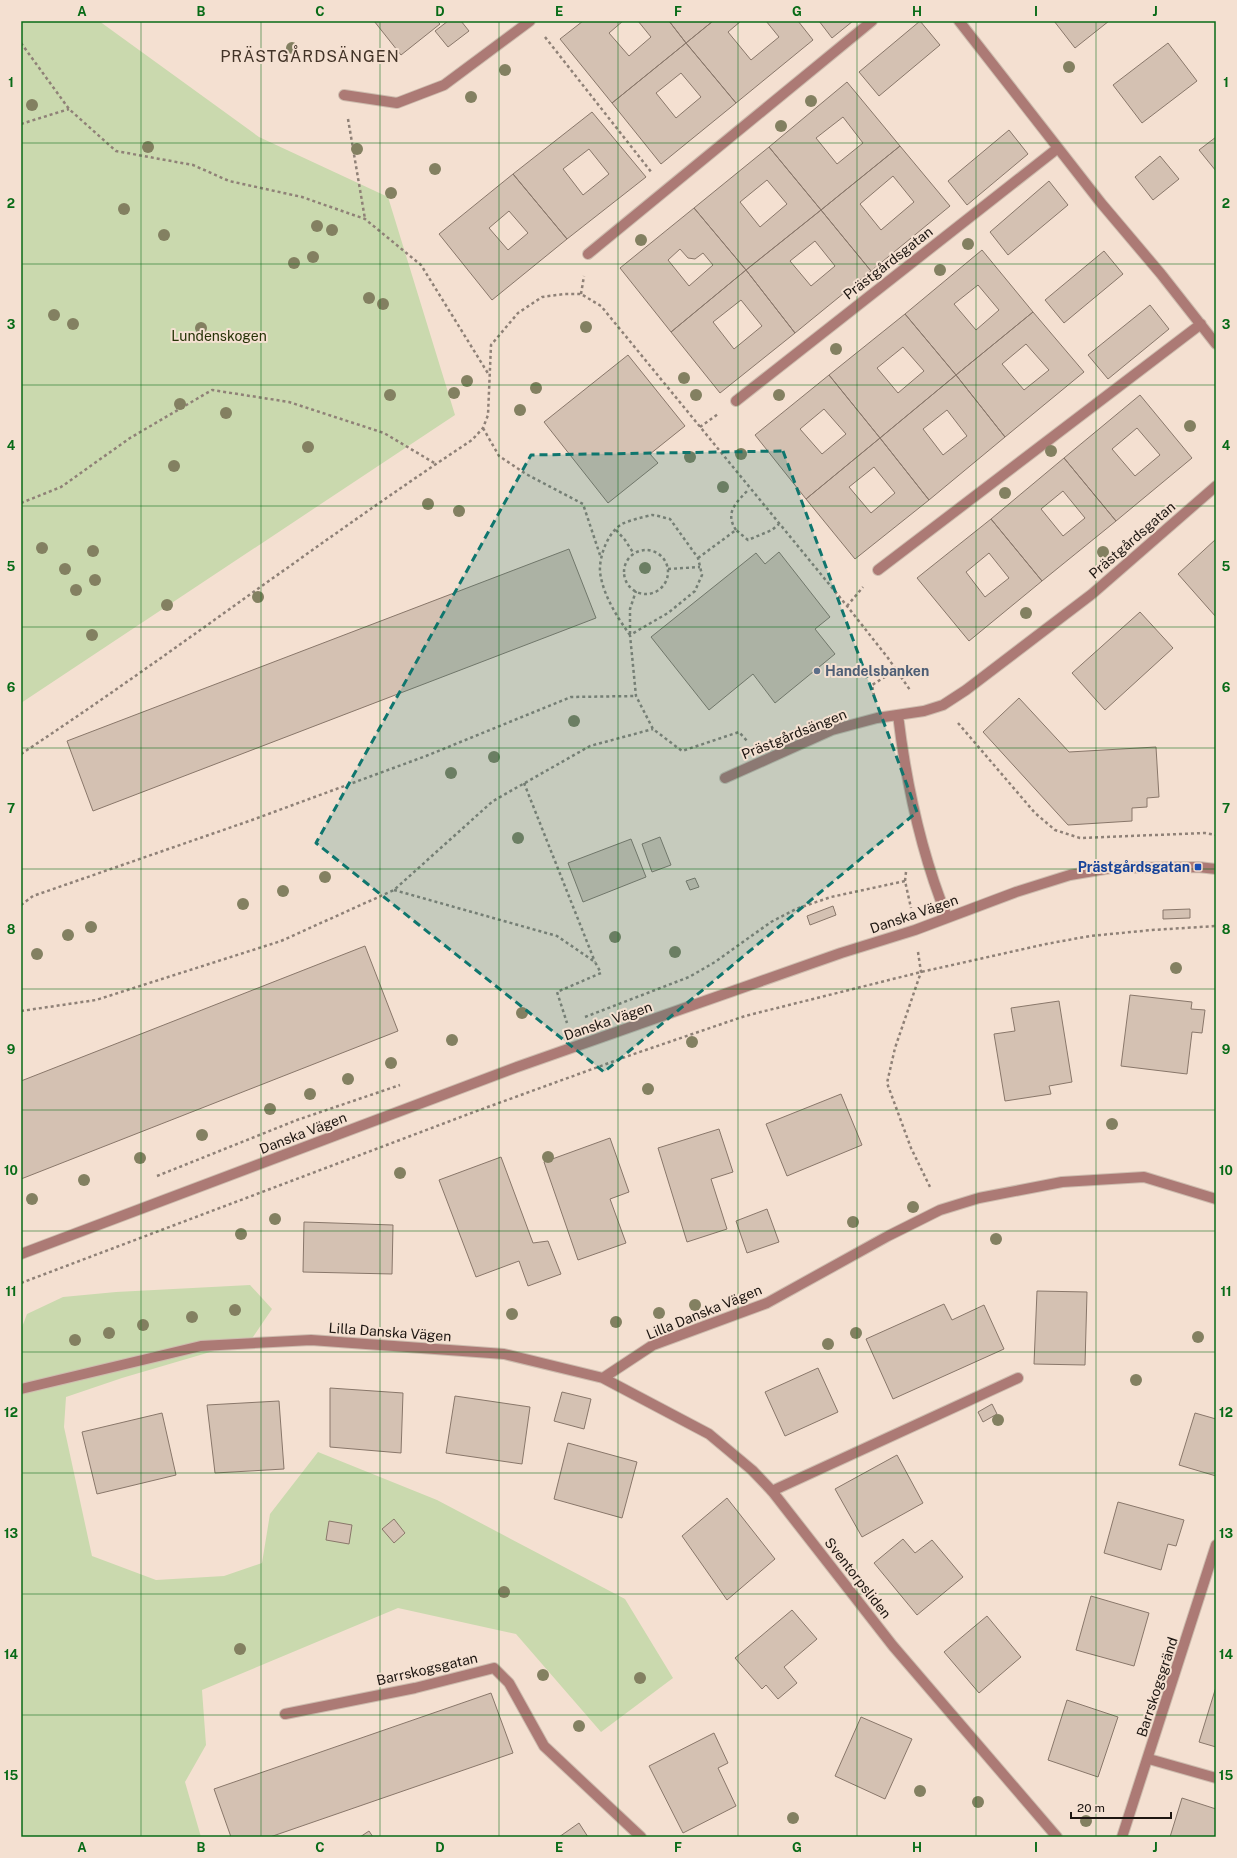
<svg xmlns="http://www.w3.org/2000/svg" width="1237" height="1858" font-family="'Public Sans',sans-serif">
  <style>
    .green { fill: #cad9ae }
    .building { fill: #d4c1b2; stroke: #89776a; fill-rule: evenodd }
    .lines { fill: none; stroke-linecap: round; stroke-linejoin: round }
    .service-casing { stroke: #cdbcae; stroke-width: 12 }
    .minor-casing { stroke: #cdbcae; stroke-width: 12 }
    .tertiary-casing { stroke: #cdbcae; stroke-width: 12 }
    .path { stroke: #8f8177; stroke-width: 2.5; stroke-dasharray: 3 3; stroke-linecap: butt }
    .service { stroke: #ac7a75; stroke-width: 10 }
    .minor { stroke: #ac7a75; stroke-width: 10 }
    .tertiary { stroke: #ac7a75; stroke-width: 10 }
    .tree { fill: #838061 }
    .marked { fill: #0f766e; fill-opacity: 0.2; stroke: #0f766e; stroke-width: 3; stroke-dasharray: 8 5; stroke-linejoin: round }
    .grid { fill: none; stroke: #086b17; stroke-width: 1; stroke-opacity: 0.55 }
    .service-dot { fill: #5c6f8a; stroke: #f4e0d1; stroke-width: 1.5 }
    .transit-dot { fill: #1a4fb4; stroke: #f4e0d1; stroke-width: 1.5 }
    .labels { text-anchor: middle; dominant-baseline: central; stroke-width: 4; stroke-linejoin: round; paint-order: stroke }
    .street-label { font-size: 14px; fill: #1d1611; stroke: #f4e0d1 }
    .park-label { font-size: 14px; fill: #263206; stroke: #f4e0d1 }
    .service-label { font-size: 14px; font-weight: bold; fill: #4e5e75; stroke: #f4e0d1; text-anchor: start }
    .transit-label { font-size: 14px; font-weight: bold; fill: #164399; stroke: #f4e0d1; text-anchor: end }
    .quarter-label { font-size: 16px; letter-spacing: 1px; fill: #423327; stroke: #f4e0d1 }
    .neatline { fill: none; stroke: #086b17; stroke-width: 1.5 }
    .grid-label { font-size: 13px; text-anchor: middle; font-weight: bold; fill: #086b17 }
  </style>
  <rect width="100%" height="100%" fill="#f4e0d1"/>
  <path class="green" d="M 21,21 L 99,21 L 259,137 L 388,197 L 455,415 L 21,703 Z
    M 250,1285 L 272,1309 L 251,1340 L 122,1378 L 66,1397 L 64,1427 L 92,1556 L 156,1580 L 224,1576 L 262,1563 L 270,1514 L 318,1452 L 437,1500 L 625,1599 L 673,1678 L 601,1732 L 516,1634 L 398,1608 L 202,1690 L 206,1745 L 185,1782 L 201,1837 L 21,1837 L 21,1330 L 27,1314 L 63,1297 L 116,1292 Z"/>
  <path class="building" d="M 374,21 L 437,21 L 440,24 L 401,55 Z
    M 448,21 L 461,21 L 469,31 L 448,47 L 435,31 Z
    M 583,21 L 623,21 L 609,33 L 629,56 L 651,37 L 638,21 L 669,21 L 686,43 L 612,103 L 560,39 Z
    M 669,21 L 713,21 L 686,43 Z
    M 713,21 L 741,21 L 728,32 L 751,60 L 779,37 L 766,21 L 798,21 L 813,40 L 736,103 L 686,43 Z
    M 819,21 L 853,21 L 832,38 Z
    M 920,21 L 940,45 L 879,96 L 859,72 Z
    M 1054,21 L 1109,21 L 1075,48 Z
    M 686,43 L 736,103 L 661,164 L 612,103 ZM 681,73 L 701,97 L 676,118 L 656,93 Z
    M 1168,43 L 1197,81 L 1142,123 L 1113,85 Z
    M 847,82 L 900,146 L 821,210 L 769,147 ZM 843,117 L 863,143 L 837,164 L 816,138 Z
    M 592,112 L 646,177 L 567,239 L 513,174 ZM 589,149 L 609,174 L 583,195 L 563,169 Z
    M 1009,130 L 1028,154 L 967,205 L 948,181 Z
    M 1216,137 L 1216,171 L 1199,150 Z
    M 900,146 L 950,206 L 871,271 L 821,210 ZM 893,176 L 914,202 L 881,230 L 860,204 Z
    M 769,147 L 821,210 L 746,270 L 694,208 ZM 767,180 L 787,204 L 760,227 L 740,202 Z
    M 1160,156 L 1179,179 L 1153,200 L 1135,177 Z
    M 513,174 L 567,239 L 492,300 L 439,234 ZM 509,211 L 528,233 L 508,250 L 489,228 Z
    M 1049,181 L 1068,205 L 1008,255 L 990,232 Z
    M 694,208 L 746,270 L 671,332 L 620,268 ZM 680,249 L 688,258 L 695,259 L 703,253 L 713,265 L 689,286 L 668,260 Z
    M 821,210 L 871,271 L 795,333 L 746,270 ZM 815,241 L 835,266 L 811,286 L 790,261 Z
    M 982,250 L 1033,312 L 956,375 L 905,314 ZM 978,285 L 999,310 L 976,330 L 954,304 Z
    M 1104,251 L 1123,274 L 1064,323 L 1045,300 Z
    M 746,270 L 795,333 L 720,393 L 671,332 ZM 741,300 L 762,326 L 734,349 L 713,322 Z
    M 1150,305 L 1169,329 L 1108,379 L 1088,355 Z
    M 1033,312 L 1084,372 L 1005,437 L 956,375 ZM 1026,344 L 1049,370 L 1024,390 L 1002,364 Z
    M 905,314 L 956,375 L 880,438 L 829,375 ZM 903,347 L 924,371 L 898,393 L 877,368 Z
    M 628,355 L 685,426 L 650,454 L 658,463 L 608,503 L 544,422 Z
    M 829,375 L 880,438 L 806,499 L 755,435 ZM 824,409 L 846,434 L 822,454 L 800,429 Z
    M 956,375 L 1005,437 L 929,500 L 880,438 ZM 947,410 L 967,436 L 943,455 L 923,429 Z
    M 1140,395 L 1192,458 L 1116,521 L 1064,458 ZM 1137,428 L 1160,455 L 1135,476 L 1112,449 Z
    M 880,438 L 929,500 L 855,559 L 806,499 ZM 874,467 L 895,493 L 871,513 L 849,487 Z
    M 1064,458 L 1116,521 L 1042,581 L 991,519 ZM 1063,491 L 1085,518 L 1063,536 L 1041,509 Z
    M 991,519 L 1042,581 L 969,641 L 917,578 ZM 989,553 L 1009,578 L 985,597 L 966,572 Z
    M 1216,539 L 1216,617 L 1178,574 Z
    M 569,549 L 596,618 L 93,811 L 67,741 Z
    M 779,552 L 830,617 L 815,629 L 835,654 L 775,703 L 753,674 L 709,710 L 651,637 L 756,553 L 765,564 Z
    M 1140,612 L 1173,648 L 1105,710 L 1072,673 Z
    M 1019,698 L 1069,752 L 1156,747 L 1159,797 L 1147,798 L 1147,807 L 1132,808 L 1132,821 L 1068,825 L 983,732 Z
    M 660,837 L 671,865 L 652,872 L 642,844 Z
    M 631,839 L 646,877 L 583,902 L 568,863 Z
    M 695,878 L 699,887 L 690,890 L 686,881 Z
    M 833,906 L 836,915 L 810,925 L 807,916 Z
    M 1190,909 L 1190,918 L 1163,919 L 1163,910 Z
    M 365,946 L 398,1031 L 21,1179 L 21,1081 Z
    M 1130,995 L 1192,1002 L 1191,1009 L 1205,1010 L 1202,1033 L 1192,1032 L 1187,1074 L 1121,1066 Z
    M 1059,1001 L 1072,1082 L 1049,1086 L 1051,1094 L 1005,1101 L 994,1034 L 1015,1031 L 1011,1008 Z
    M 841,1094 L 862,1145 L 787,1176 L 766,1124 Z
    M 719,1129 L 733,1172 L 711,1179 L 727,1229 L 687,1242 L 658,1148 Z
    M 610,1138 L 629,1192 L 610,1199 L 626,1243 L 578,1260 L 544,1162 Z
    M 501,1157 L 533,1243 L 548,1241 L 561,1274 L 528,1286 L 519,1261 L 476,1277 L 439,1180 Z
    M 767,1209 L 779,1242 L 747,1253 L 736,1221 Z
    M 304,1222 L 393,1225 L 392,1274 L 303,1272 Z
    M 1037,1291 L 1087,1292 L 1085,1365 L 1034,1364 Z
    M 944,1304 L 952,1320 L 984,1305 L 1004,1349 L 893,1399 L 866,1339 Z
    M 818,1368 L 838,1412 L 785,1436 L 765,1392 Z
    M 330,1388 L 403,1393 L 401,1453 L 330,1447 Z
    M 562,1392 L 591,1399 L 584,1429 L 554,1421 Z
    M 455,1396 L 530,1407 L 522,1464 L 446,1453 Z
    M 279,1401 L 284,1469 L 215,1473 L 207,1405 Z
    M 992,1404 L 997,1414 L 983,1422 L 978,1412 Z
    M 162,1413 L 176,1475 L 97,1494 L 82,1432 Z
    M 1195,1413 L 1216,1419 L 1216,1476 L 1179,1465 Z
    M 568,1443 L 637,1462 L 622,1518 L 554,1499 Z
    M 897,1455 L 923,1503 L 862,1537 L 835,1489 Z
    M 727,1498 L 775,1559 L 727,1600 L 682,1536 Z
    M 1118,1502 L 1184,1520 L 1176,1546 L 1168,1544 L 1161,1570 L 1104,1553 Z
    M 394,1519 L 405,1533 L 394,1543 L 382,1529 Z
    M 329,1521 L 352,1525 L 349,1544 L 326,1540 Z
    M 903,1539 L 915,1553 L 932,1540 L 963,1577 L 917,1615 L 874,1563 Z
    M 1091,1596 L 1149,1613 L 1134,1666 L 1076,1650 Z
    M 792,1610 L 817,1639 L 784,1667 L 797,1683 L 778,1699 L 766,1685 L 762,1689 L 735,1658 Z
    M 987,1616 L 1021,1657 L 979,1693 L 944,1652 Z
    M 1216,1687 L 1216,1747 L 1199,1742 Z
    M 491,1693 L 513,1753 L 270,1837 L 231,1837 L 214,1789 Z
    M 1067,1700 L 1118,1717 L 1098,1777 L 1048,1760 Z
    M 861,1717 L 912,1739 L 885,1799 L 835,1776 Z
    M 714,1733 L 728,1763 L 718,1768 L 736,1806 L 683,1833 L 649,1766 Z
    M 1182,1798 L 1216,1809 L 1216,1837 L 1170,1837 Z
    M 579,1823 L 588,1837 L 559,1837 Z
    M 369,1831 L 373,1837 L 360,1837 Z"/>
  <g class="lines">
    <defs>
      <path id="service" d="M 772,1491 L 1018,1378
        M 1149,1759 L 1216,1778"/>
      <path id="minor" d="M 959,21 L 1101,203 L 1161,274 L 1216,344
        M 344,95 L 397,103 L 444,85 L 530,21
        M 588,254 L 872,21
        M 736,401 L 1058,148
        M 878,570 L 1201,324
        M 898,715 C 906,782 922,855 947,917
        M 725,778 L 832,730 L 877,718 L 924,711 L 943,705 L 966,690 L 1092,594 L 1216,486
        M 603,1378 L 709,1434 L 752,1470 L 772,1491 L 893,1646 L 1057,1837
        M 21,1389 L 201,1346 L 311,1340 L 504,1354 L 603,1378 L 653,1345 L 767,1303 L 888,1236 L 940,1210 L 979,1198 L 1062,1182 L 1144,1177 L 1216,1199
        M 285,1714 L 415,1688 L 494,1668 L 509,1683 L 544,1746 L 641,1837
        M 1122,1837 L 1216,1545"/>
      <path id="tertiary" d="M 21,1254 L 517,1067 L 841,953 L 915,930 L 1016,892 L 1070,875 L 1111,868 L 1198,867 L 1216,869"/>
    </defs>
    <use href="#service" class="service-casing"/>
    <use href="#minor" class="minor-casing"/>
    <use href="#tertiary" class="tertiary-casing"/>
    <path class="path" d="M 545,37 L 652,173
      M 21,43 L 69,109 L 116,151 L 193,165 L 229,181 L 302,197 L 365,219 L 421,265 L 489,375
      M 348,119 L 365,219
      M 21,124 L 69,109
      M 581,294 L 584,276
      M 700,427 L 718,414
      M 483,428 L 499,456 L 526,474 L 583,504 L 600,555
      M 21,503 L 61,487 L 130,438 L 212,390 L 289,402 L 384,433 L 436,464
      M 616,530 L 625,540 L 634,554
      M 736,530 C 724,512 737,502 749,489
      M624 572a22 22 0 1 1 44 0a22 22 0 1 1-44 0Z
      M 698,558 L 736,530 L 748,540 L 772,530 L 779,524
      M 668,569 L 700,567
      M 847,606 L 863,587
      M 630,634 L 630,609 L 636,591
      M 630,635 C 617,617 603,595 600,572 C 599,556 608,532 622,524 C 630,520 643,517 652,515 C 657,515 664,518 670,519 L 698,558 L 702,575 L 695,591 L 668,613 L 630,635 L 636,696 L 653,729 L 682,751 L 739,732 L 748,742
      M 874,696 L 872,685 L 896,670
      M 958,723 L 1035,813 L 1055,830 L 1080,838 L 1205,833 L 1216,835
      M 21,754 C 174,653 319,541 472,440 L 483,428 L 488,415 L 491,345 L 518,313 L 542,297 L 564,294 L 581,294 L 601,306 L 847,606 L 888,658 L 910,690
      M 524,783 L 595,962
      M 906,872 L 905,881 L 911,908
      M 394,890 L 557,936 L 595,962 L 601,973 L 557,992 L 567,1023
      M 21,905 L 33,896 L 252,820 L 426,756 L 571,697 L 636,696
      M 918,952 L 921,972 L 895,1048 L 887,1083 L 911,1148 L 931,1189
      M 21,1011 L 96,1000 L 281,941 L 394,890 L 493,801 L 590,746 L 653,729
      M 585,1017 L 689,977 L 715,962 L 771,922 L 796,909 L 831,897 L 905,881
      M 157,1176 L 297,1120 L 400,1085
      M 21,1283 L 474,1112 L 631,1055 L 745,1016 L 921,972 L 1046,944 L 1090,936 L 1152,930 L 1216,926"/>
    <use href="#service" class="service"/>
    <use href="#minor" class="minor"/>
    <use href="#tertiary" class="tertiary"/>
  </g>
  <g class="tree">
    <circle cx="292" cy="48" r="6"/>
    <circle cx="1069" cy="67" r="6"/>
    <circle cx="505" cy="70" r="6"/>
    <circle cx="471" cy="97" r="6"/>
    <circle cx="811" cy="101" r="6"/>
    <circle cx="32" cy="105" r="6"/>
    <circle cx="781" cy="126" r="6"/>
    <circle cx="148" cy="147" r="6"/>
    <circle cx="357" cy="149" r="6"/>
    <circle cx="435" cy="169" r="6"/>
    <circle cx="391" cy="193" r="6"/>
    <circle cx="124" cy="209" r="6"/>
    <circle cx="317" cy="226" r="6"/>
    <circle cx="332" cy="230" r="6"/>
    <circle cx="164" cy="235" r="6"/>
    <circle cx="641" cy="240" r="6"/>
    <circle cx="968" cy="244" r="6"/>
    <circle cx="313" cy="257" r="6"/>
    <circle cx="294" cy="263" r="6"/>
    <circle cx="940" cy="270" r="6"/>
    <circle cx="369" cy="298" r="6"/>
    <circle cx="383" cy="304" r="6"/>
    <circle cx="54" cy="315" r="6"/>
    <circle cx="73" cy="324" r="6"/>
    <circle cx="586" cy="327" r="6"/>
    <circle cx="201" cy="328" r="6"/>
    <circle cx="836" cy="349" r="6"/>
    <circle cx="684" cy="378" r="6"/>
    <circle cx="467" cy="381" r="6"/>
    <circle cx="536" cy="388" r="6"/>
    <circle cx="454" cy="393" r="6"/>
    <circle cx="390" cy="395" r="6"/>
    <circle cx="696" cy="395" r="6"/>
    <circle cx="779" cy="395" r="6"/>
    <circle cx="180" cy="404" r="6"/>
    <circle cx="520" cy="410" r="6"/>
    <circle cx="226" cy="413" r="6"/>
    <circle cx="1190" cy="426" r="6"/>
    <circle cx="308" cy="447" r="6"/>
    <circle cx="1051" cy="451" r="6"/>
    <circle cx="741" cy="454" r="6"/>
    <circle cx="690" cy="457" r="6"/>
    <circle cx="174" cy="466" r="6"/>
    <circle cx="723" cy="487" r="6"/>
    <circle cx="1005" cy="493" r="6"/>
    <circle cx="428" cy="504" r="6"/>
    <circle cx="459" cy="511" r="6"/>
    <circle cx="42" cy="548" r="6"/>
    <circle cx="93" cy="551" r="6"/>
    <circle cx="1103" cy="552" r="6"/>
    <circle cx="645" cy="568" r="6"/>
    <circle cx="65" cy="569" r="6"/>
    <circle cx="95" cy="580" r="6"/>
    <circle cx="76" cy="590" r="6"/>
    <circle cx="258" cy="597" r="6"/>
    <circle cx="167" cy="605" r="6"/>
    <circle cx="1026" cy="613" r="6"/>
    <circle cx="92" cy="635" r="6"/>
    <circle cx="574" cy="721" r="6"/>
    <circle cx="494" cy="757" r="6"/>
    <circle cx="451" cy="773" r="6"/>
    <circle cx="518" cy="838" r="6"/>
    <circle cx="325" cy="877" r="6"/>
    <circle cx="283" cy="891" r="6"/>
    <circle cx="243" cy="904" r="6"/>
    <circle cx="91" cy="927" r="6"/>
    <circle cx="68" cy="935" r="6"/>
    <circle cx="615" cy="937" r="6"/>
    <circle cx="675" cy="952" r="6"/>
    <circle cx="37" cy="954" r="6"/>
    <circle cx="1176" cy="968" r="6"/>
    <circle cx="522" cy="1013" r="6"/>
    <circle cx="452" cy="1040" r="6"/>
    <circle cx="692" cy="1042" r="6"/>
    <circle cx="391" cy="1063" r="6"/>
    <circle cx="348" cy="1079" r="6"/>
    <circle cx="648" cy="1089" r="6"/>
    <circle cx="310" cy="1094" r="6"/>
    <circle cx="270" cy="1109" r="6"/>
    <circle cx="1112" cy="1124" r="6"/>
    <circle cx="202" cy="1135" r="6"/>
    <circle cx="548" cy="1157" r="6"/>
    <circle cx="140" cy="1158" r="6"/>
    <circle cx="400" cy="1173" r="6"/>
    <circle cx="84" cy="1180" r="6"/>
    <circle cx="32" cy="1199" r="6"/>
    <circle cx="913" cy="1207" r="6"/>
    <circle cx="275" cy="1219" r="6"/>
    <circle cx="853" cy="1222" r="6"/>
    <circle cx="241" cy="1234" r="6"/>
    <circle cx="996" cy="1239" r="6"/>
    <circle cx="695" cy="1305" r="6"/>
    <circle cx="235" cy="1310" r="6"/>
    <circle cx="659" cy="1313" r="6"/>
    <circle cx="512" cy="1314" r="6"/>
    <circle cx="192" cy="1317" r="6"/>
    <circle cx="616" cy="1322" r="6"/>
    <circle cx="143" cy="1325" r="6"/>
    <circle cx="109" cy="1333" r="6"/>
    <circle cx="856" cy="1333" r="6"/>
    <circle cx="1198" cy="1337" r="6"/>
    <circle cx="75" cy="1340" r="6"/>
    <circle cx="828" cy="1344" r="6"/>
    <circle cx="1136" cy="1380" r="6"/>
    <circle cx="998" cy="1420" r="6"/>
    <circle cx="504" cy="1592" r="6"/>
    <circle cx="240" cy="1649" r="6"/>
    <circle cx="543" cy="1675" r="6"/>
    <circle cx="640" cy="1678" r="6"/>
    <circle cx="579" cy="1726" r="6"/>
    <circle cx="920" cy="1791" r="6"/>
    <circle cx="978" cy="1802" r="6"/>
    <circle cx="793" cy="1818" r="6"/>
    <circle cx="1086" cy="1821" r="6"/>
  </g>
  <path class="marked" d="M 783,451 L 917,812 L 604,1072 L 316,843 L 531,455 Z"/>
  <path class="grid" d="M 141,21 L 141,1837M 261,21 L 261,1837M 380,21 L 380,1837M 499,21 L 499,1837M 618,21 L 618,1837M 738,21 L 738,1837M 857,21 L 857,1837M 976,21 L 976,1837M 1096,21 L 1096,1837M 21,143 L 1216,143M 21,264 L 1216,264M 21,385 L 1216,385M 21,506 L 1216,506M 21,627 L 1216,627M 21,748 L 1216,748M 21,869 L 1216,869M 21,989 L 1216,989M 21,1110 L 1216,1110M 21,1231 L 1216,1231M 21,1352 L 1216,1352M 21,1473 L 1216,1473M 21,1594 L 1216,1594M 21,1715 L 1216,1715"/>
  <circle class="service-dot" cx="817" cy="671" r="4"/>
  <rect class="transit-dot" x="1194" y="863" width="8" height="8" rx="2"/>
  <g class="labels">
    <g class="street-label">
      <text transform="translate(888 263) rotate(-38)">Prästgårdsgatan</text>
      <text transform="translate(1132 540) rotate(-41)">Prästgårdsgatan</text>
      <text transform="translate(794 734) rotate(-22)">Prästgårdsängen</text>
      <text transform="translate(914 914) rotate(-19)">Danska Vägen</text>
      <text transform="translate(608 1021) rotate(-19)">Danska Vägen</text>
      <text transform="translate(303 1133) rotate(-21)">Danska Vägen</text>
      <text transform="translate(704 1312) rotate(-22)">Lilla Danska Vägen</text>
      <text transform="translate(390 1332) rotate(4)">Lilla Danska Vägen</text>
      <text transform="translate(858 1578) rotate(52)">Sventorpsliden</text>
      <text transform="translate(427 1669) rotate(-13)">Barrskogsgatan</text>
      <text transform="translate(1157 1687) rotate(-72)">Barrskogsgränd</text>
    </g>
    <g class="park-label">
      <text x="219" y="336">Lundenskogen</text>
    </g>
    <g class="service-label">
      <text x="825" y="671">Handelsbanken</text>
    </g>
    <g class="transit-label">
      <text x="1190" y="867">Prästgårdsgatan</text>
    </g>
    <g class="quarter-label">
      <text x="310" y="56">PRÄSTGÅRDSÄNGEN</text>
    </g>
  </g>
  <rect width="1237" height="1858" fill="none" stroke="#f4e0d1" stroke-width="44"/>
  <path d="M1071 1812v6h100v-6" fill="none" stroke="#1d1611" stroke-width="2"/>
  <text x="1077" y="1812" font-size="12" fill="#1d1611" stroke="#f4e0d1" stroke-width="3" paint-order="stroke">20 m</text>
  <rect x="22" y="22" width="1193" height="1814" class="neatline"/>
  <g class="grid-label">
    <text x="82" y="16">A</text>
    <text x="201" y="16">B</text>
    <text x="320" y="16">C</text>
    <text x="440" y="16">D</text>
    <text x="559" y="16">E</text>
    <text x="678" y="16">F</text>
    <text x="797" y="16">G</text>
    <text x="917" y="16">H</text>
    <text x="1036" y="16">I</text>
    <text x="1155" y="16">J</text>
    <text x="11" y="87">1</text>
    <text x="1226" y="87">1</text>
    <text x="11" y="208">2</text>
    <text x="1226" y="208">2</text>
    <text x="11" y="329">3</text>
    <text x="1226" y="329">3</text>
    <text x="11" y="450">4</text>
    <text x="1226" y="450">4</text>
    <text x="11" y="571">5</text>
    <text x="1226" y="571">5</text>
    <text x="11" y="692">6</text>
    <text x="1226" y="692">6</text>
    <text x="11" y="813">7</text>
    <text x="1226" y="813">7</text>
    <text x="11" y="934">8</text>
    <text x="1226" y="934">8</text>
    <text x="11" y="1054">9</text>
    <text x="1226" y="1054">9</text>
    <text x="11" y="1175">10</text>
    <text x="1226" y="1175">10</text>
    <text x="11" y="1296">11</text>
    <text x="1226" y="1296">11</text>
    <text x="11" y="1417">12</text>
    <text x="1226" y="1417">12</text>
    <text x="11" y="1538">13</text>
    <text x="1226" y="1538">13</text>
    <text x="11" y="1659">14</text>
    <text x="1226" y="1659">14</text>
    <text x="11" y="1780">15</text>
    <text x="1226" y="1780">15</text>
    <text x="82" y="1852">A</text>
    <text x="201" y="1852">B</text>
    <text x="320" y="1852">C</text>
    <text x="440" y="1852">D</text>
    <text x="559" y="1852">E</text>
    <text x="678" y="1852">F</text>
    <text x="797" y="1852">G</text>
    <text x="917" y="1852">H</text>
    <text x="1036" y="1852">I</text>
    <text x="1155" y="1852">J</text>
  </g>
</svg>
